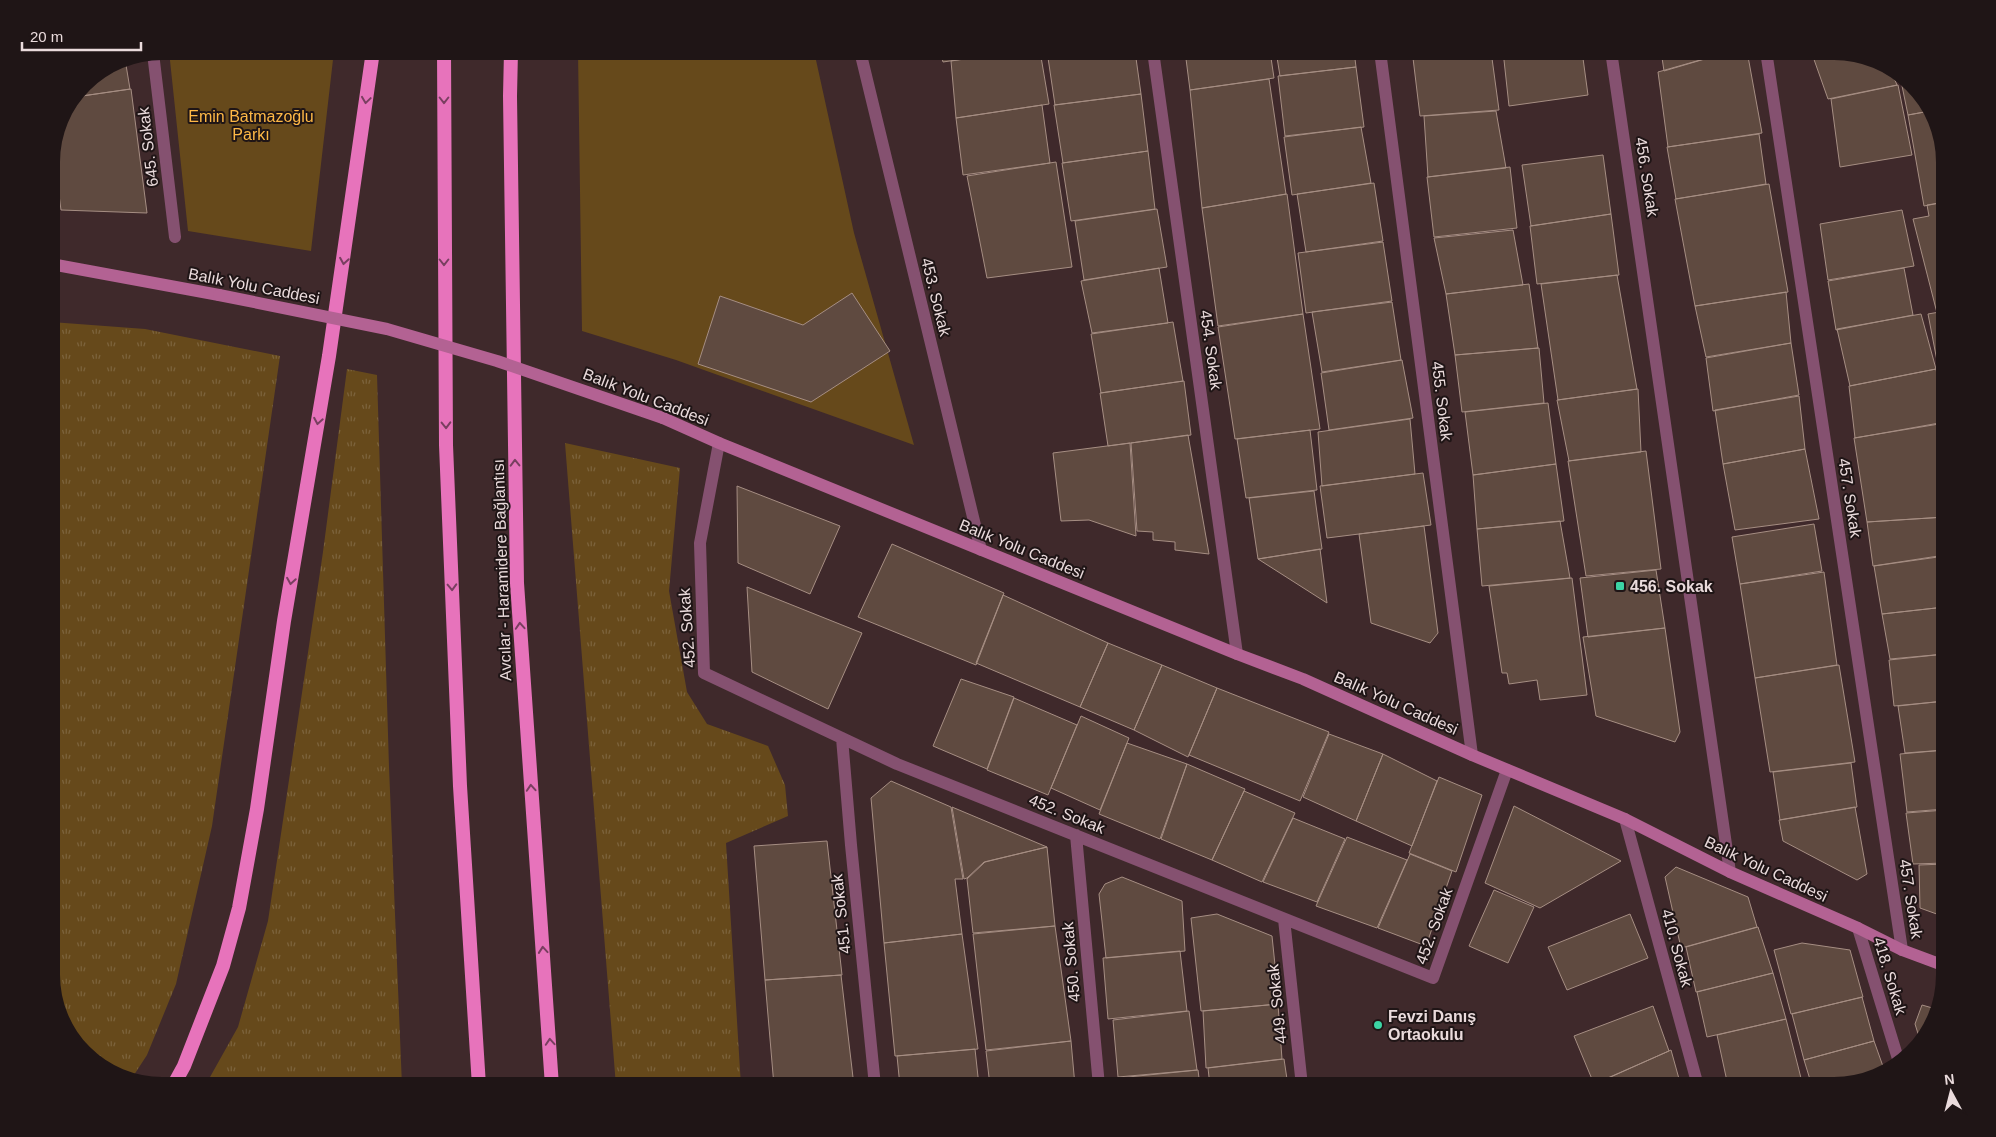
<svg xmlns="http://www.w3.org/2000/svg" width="1996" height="1137" font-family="Helvetica,sans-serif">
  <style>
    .grass { fill: url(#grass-tufts) }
    .green { fill: #66491b }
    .building { fill: #5f4a40; stroke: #a68e83 }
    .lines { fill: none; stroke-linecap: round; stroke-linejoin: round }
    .minor { stroke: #855170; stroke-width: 12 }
    .secondary { stroke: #b36293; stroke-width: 12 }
    .trunk { stroke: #e773bb; stroke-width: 14 }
    .secondary-bridge { stroke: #b36293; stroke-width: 12 }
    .oneway { stroke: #793f60 }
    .poi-dot { fill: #3cd4a4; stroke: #1f1516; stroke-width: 2 }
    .labels { text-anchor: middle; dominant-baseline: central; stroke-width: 4; stroke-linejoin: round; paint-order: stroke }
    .park-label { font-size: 16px; fill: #feb846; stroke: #1f1516 }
    .street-label { font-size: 16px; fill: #eadbdc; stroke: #1f1516 }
    .poi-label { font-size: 16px; font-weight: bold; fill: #eadbdc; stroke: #1f1516; text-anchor: start }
  </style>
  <defs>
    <pattern id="grass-tufts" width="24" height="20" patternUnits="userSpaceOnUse" patternTransform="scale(1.25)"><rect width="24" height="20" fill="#66491b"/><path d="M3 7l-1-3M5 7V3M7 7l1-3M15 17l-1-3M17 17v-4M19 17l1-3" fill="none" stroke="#7c633c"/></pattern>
  </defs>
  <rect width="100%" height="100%" fill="#3f292b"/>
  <path class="grass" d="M 51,322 L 145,329 L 280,356 L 212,826 L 176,984 L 147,1055 L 132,1078 L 107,1071 L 70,1036 L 51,982 Z
    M 347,369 L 377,375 L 389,767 L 402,1086 L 205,1086 L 238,1027 L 268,921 L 323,552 Z
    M 565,443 L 680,468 L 669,591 L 687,692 L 707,724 L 768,746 L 785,785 L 788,816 L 726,843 L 741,1086 L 616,1086 Z"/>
  <path class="green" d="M 169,51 L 334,51 L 311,251 L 188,231 Z
    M 578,51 L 814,51 L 854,233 L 914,445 L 676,360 L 582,331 Z"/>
  <path class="building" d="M 940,51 L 1016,51 L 943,62 Z
    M 1019,51 L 1040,51 L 1049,104 L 956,118 L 951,61 Z
    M 1047,51 L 1135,51 L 1141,94 L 1055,105 Z
    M 1185,51 L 1270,51 L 1274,78 L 1190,90 Z
    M 1276,51 L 1354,51 L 1356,67 L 1280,76 Z
    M 1410,51 L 1462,51 L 1411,58 Z
    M 1465,51 L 1491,51 L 1499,110 L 1420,116 L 1413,58 Z
    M 1503,51 L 1582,51 L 1588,95 L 1509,106 Z
    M 1661,51 L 1732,51 L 1664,71 Z
    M 1732,51 L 1747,51 L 1762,133 L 1668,147 L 1658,72 Z
    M 1811,51 L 1834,51 L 1889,66 L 1897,85 L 1828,99 Z
    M 125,59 L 130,89 L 75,97 L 84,83 L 120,60 Z
    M 1356,67 L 1364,127 L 1285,136 L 1278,76 Z
    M 1900,76 L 1926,101 L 1930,111 L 1908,115 Z
    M 1269,79 L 1286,194 L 1202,208 L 1190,90 Z
    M 1898,85 L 1912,155 L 1840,167 L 1831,99 Z
    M 131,89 L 147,213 L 61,210 L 53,149 L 60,119 L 75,97 Z
    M 1141,94 L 1148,151 L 1063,163 L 1054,105 Z
    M 1042,105 L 1050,163 L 963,175 L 956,118 Z
    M 1496,111 L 1506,168 L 1428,177 L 1424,116 Z
    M 1930,111 L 1945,155 L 1945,202 L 1924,206 L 1908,115 Z
    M 1361,127 L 1371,183 L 1292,195 L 1284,137 Z
    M 1759,134 L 1766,184 L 1676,199 L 1667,147 Z
    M 1148,151 L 1155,209 L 1071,221 L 1062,163 Z
    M 1603,155 L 1611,214 L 1531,226 L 1522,165 Z
    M 1056,162 L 1072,267 L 987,278 L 967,176 Z
    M 1510,167 L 1517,228 L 1434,237 L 1427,177 Z
    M 1374,183 L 1383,241 L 1306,252 L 1297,194 Z
    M 1769,184 L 1788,292 L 1695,306 L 1675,199 Z
    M 1287,194 L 1303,314 L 1218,326 L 1202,208 Z
    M 1945,202 L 1945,311 L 1937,313 L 1913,219 L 1929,216 L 1927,205 Z
    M 1157,209 L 1167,267 L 1084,280 L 1075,221 Z
    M 1902,210 L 1914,266 L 1828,280 L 1820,224 Z
    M 1611,214 L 1619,275 L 1537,284 L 1530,226 Z
    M 1513,230 L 1523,285 L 1446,294 L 1434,238 Z
    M 1383,242 L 1392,301 L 1306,313 L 1298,253 Z
    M 1159,268 L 1168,323 L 1092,333 L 1081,281 Z
    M 1904,268 L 1913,315 L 1836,330 L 1828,281 Z
    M 1617,275 L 1637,389 L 1558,400 L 1541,284 Z
    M 1529,284 L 1538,348 L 1455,355 L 1446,294 Z
    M 1786,292 L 1791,343 L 1706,357 L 1695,306 Z
    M 852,293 L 890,351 L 811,402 L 698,364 L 720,296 L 803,325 Z
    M 1392,302 L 1401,360 L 1322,372 L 1312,312 Z
    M 1945,311 L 1945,365 L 1938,366 L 1928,314 Z
    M 1303,314 L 1320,429 L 1235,439 L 1218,327 Z
    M 1921,314 L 1936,369 L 1850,386 L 1837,329 Z
    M 1173,322 L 1183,381 L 1101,393 L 1091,334 Z
    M 1791,343 L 1799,395 L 1713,411 L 1706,358 Z
    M 1539,348 L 1544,403 L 1462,412 L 1455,355 Z
    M 1402,360 L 1413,418 L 1329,430 L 1321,373 Z
    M 1936,369 L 1945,422 L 1855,438 L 1849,386 Z
    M 1184,381 L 1191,435 L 1108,446 L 1100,393 Z
    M 1638,389 L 1641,452 L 1569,461 L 1557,400 Z
    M 1799,396 L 1805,449 L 1723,464 L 1715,410 Z
    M 1548,403 L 1556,464 L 1473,475 L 1465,412 Z
    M 1410,419 L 1415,474 L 1322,486 L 1318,432 Z
    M 1945,423 L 1945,517 L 1867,522 L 1854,438 Z
    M 1310,430 L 1317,490 L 1246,498 L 1237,439 Z
    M 1188,435 L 1209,554 L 1175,550 L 1175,542 L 1153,540 L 1153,532 L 1137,531 L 1131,443 Z
    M 1130,443 L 1136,536 L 1089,520 L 1061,521 L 1053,453 Z
    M 1805,449 L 1819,519 L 1735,530 L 1723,464 Z
    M 1646,451 L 1661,569 L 1586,576 L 1568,461 Z
    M 1556,464 L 1564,521 L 1477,529 L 1473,475 Z
    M 1423,473 L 1431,525 L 1327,538 L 1320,486 Z
    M 737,486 L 840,526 L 810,594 L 738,563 Z
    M 1314,491 L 1322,549 L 1258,559 L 1249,498 Z
    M 1945,517 L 1945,555 L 1873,566 L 1867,522 Z
    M 1560,521 L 1570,578 L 1482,586 L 1477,529 Z
    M 1814,524 L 1822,571 L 1740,584 L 1732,537 Z
    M 1424,526 L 1438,633 L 1430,643 L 1371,623 L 1359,534 Z
    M 892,544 L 1004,593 L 976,665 L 858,617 Z
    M 1320,549 L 1327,603 L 1258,559 Z
    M 1945,556 L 1945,607 L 1882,614 L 1874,566 Z
    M 1656,570 L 1665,628 L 1588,637 L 1580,578 Z
    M 1824,572 L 1837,665 L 1755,678 L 1740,584 Z
    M 1572,578 L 1587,695 L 1540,700 L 1537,680 L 1509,684 L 1507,673 L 1502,673 L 1489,586 Z
    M 747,587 L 862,633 L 828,709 L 752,672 Z
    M 1003,595 L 1108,643 L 1080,707 L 976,663 Z
    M 1945,607 L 1945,654 L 1890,659 L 1882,614 Z
    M 1665,628 L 1680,732 L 1675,742 L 1596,716 L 1583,637 Z
    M 1108,643 L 1162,665 L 1134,730 L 1080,707 Z
    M 1945,654 L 1945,701 L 1894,706 L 1889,660 Z
    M 1162,665 L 1217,688 L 1188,757 L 1134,730 Z
    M 1839,665 L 1855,762 L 1770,772 L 1755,678 Z
    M 961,679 L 1014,697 L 987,769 L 933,746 Z
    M 1217,688 L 1329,732 L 1300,801 L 1189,755 Z
    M 1014,698 L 1077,725 L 1048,795 L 987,770 Z
    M 1945,701 L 1945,750 L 1905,753 L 1898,706 Z
    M 1081,716 L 1129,738 L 1100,810 L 1051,788 Z
    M 1329,734 L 1383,754 L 1356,821 L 1303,797 Z
    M 1127,743 L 1187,764 L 1160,839 L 1099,814 Z
    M 1945,750 L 1945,809 L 1907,812 L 1900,754 Z
    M 1383,754 L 1437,781 L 1412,846 L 1356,821 Z
    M 1851,763 L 1857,807 L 1780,820 L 1773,772 Z
    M 1187,764 L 1245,789 L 1212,860 L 1161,839 Z
    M 1439,777 L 1482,795 L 1456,872 L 1409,853 Z
    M 891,781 L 951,807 L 963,879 L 955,879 L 962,934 L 884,943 L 871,798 Z
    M 1244,791 L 1295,813 L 1262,882 L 1212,860 Z
    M 1514,806 L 1621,861 L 1540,908 L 1485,883 Z
    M 952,807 L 1047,847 L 984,862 L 967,878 L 964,879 Z
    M 1855,807 L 1867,874 L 1857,880 L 1783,841 L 1779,820 Z
    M 1945,810 L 1945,863 L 1913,864 L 1906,813 Z
    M 1293,818 L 1345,839 L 1317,902 L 1263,882 Z
    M 1347,837 L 1407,860 L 1377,928 L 1316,906 Z
    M 827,841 L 842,975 L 765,980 L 754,846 Z
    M 1047,847 L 1055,926 L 973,933 L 967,879 L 985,862 Z
    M 1410,854 L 1452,871 L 1426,946 L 1378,928 Z
    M 1945,864 L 1945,917 L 1920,908 L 1919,865 Z
    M 1676,867 L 1748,897 L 1757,927 L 1681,948 L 1665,877 Z
    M 1122,877 L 1182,901 L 1185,951 L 1106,958 L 1099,894 L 1105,884 Z
    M 1494,890 L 1534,907 L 1508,963 L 1469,946 Z
    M 1217,914 L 1272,936 L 1279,1004 L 1201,1011 L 1191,918 Z
    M 1630,914 L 1648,958 L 1567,990 L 1548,947 Z
    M 1055,926 L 1071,1041 L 986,1050 L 973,934 Z
    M 1758,927 L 1773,973 L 1696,992 L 1686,947 Z
    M 962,934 L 978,1049 L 895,1056 L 884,943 Z
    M 1802,943 L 1850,950 L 1863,997 L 1791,1014 L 1774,950 Z
    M 1180,951 L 1187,1011 L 1108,1019 L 1103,958 Z
    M 1773,973 L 1786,1019 L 1707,1037 L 1697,992 Z
    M 841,975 L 854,1086 L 774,1086 L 765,980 Z
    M 1862,997 L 1874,1041 L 1804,1060 L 1792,1014 Z
    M 1278,1004 L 1282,1059 L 1206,1068 L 1203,1011 Z
    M 1922,1005 L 1936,1009 L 1930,1030 L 1920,1040 L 1915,1024 Z
    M 1653,1006 L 1669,1051 L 1594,1084 L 1574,1036 Z
    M 1189,1011 L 1197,1070 L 1118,1077 L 1113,1020 Z
    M 1786,1019 L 1803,1086 L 1728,1086 L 1717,1035 Z
    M 1071,1041 L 1075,1086 L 990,1086 L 986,1051 Z
    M 1874,1041 L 1885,1072 L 1835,1086 L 1812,1086 L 1804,1060 Z
    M 975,1049 L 979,1086 L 900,1086 L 897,1056 Z
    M 1671,1050 L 1681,1086 L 1596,1086 L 1595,1084 Z
    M 1284,1059 L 1288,1086 L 1210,1086 L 1208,1068 Z
    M 1198,1070 L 1200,1086 L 1119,1086 L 1118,1078 Z"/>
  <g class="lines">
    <path class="minor" d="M 860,51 L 981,550
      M 1153,51 L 1237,654
      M 1380,51 L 1472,755
      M 1611,51 L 1730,872
      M 1766,51 L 1902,950
      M 153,53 L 175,237
      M 719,443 L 700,543 L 704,673 L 897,764 L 1433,978 L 1507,770
      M 842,738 L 851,845 L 875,1086
      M 1625,819 L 1698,1086
      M 1076,835 L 1099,1086
      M 1284,919 L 1302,1086
      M 1858,928 L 1899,1062"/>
    <path class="secondary" d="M 51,264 L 219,295
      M 663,418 L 719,443 L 1237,654 L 1303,679 L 1472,755 L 1625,819 L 1730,872 L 1858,928 L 1902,950 L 1945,966"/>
    <path class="trunk" d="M 444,51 L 446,445 L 460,786 L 479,1086
      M 511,51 L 510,96 L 517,583 L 552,1086
      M 173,1086 L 184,1066 L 223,966 L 239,908 L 257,809 L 284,621 L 329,356 L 373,51"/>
    <path class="secondary-bridge" d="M 219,295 L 387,329 L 497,361 L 663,418"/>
  </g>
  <defs><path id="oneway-chevron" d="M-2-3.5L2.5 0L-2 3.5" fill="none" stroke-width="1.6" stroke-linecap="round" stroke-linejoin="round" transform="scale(1.25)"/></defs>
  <g class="oneway">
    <use href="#oneway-chevron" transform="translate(366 100) rotate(98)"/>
    <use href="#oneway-chevron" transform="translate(444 100) rotate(90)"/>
    <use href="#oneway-chevron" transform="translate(344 261) rotate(99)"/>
    <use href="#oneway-chevron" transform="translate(444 262) rotate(90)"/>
    <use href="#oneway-chevron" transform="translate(318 421) rotate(100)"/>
    <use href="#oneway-chevron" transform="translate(446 425) rotate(89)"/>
    <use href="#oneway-chevron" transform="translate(515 463) rotate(-91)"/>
    <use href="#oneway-chevron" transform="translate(291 581) rotate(99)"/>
    <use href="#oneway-chevron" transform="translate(452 587) rotate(88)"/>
    <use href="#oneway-chevron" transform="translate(520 626) rotate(-94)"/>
    <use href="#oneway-chevron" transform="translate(531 788) rotate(-94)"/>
    <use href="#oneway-chevron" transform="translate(543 950) rotate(-95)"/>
    <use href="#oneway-chevron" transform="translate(550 1042) rotate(-94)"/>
  </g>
  <g class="poi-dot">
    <rect x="1615" y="581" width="10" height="10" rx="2.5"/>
    <circle cx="1378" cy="1025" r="5"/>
  </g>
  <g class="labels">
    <g class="park-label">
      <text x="251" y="116">Emin Batmazoğlu<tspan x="251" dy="18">Parkı</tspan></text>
    </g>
    <g class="street-label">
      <text transform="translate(148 147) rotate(-97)">645. Sokak</text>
      <text transform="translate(1647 177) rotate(81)">456. Sokak</text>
      <text transform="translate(254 286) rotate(11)">Balık Yolu Caddesi</text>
      <text transform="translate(936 297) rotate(76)">453. Sokak</text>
      <text transform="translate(1211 350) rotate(82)">454. Sokak</text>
      <text transform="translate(646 397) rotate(21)">Balık Yolu Caddesi</text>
      <text transform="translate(1442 401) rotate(83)">455. Sokak</text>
      <text transform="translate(1850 498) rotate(81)">457. Sokak</text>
      <text transform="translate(1022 549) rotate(22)">Balık Yolu Caddesi</text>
      <text transform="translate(502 570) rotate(-92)">Avcılar - Haramidere Bağlantısı</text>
      <text transform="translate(687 628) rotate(-94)">452. Sokak</text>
      <text transform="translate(1396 703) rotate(24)">Balık Yolu Caddesi</text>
      <text transform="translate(1067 814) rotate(22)">452. Sokak</text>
      <text transform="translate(1766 869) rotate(25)">Balık Yolu Caddesi</text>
      <text transform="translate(1911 899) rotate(81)">457. Sokak</text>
      <text transform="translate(841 914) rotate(-96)">451. Sokak</text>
      <text transform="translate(1434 926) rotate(-70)">452. Sokak</text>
      <text transform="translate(1677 948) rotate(75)">410. Sokak</text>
      <text transform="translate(1071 962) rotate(-95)">450. Sokak</text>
      <text transform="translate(1890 976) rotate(73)">418. Sokak</text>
      <text transform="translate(1277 1004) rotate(-96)">449. Sokak</text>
    </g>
    <g class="poi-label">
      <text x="1630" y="586">456. Sokak</text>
      <text x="1388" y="1016">Fevzi Danış<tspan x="1388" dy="18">Ortaokulu</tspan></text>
    </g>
  </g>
  <path d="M0 0H1996V1137H0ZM162 60H1834A102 102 0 0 1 1936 162V975A102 102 0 0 1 1834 1077H162A102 102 0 0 1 60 975V162A102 102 0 0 1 162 60Z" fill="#1f1516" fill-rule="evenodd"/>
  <g transform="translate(1951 1092) rotate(353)" stroke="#1f1516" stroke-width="4" paint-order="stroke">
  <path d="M0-4L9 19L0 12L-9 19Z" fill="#eadbdc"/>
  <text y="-8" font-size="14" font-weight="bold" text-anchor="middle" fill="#eadbdc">N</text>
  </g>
  <path d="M22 42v8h119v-8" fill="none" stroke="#eadbdc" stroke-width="2.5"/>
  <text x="30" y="42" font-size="15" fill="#eadbdc" stroke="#1f1516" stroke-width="4" paint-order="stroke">20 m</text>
</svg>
